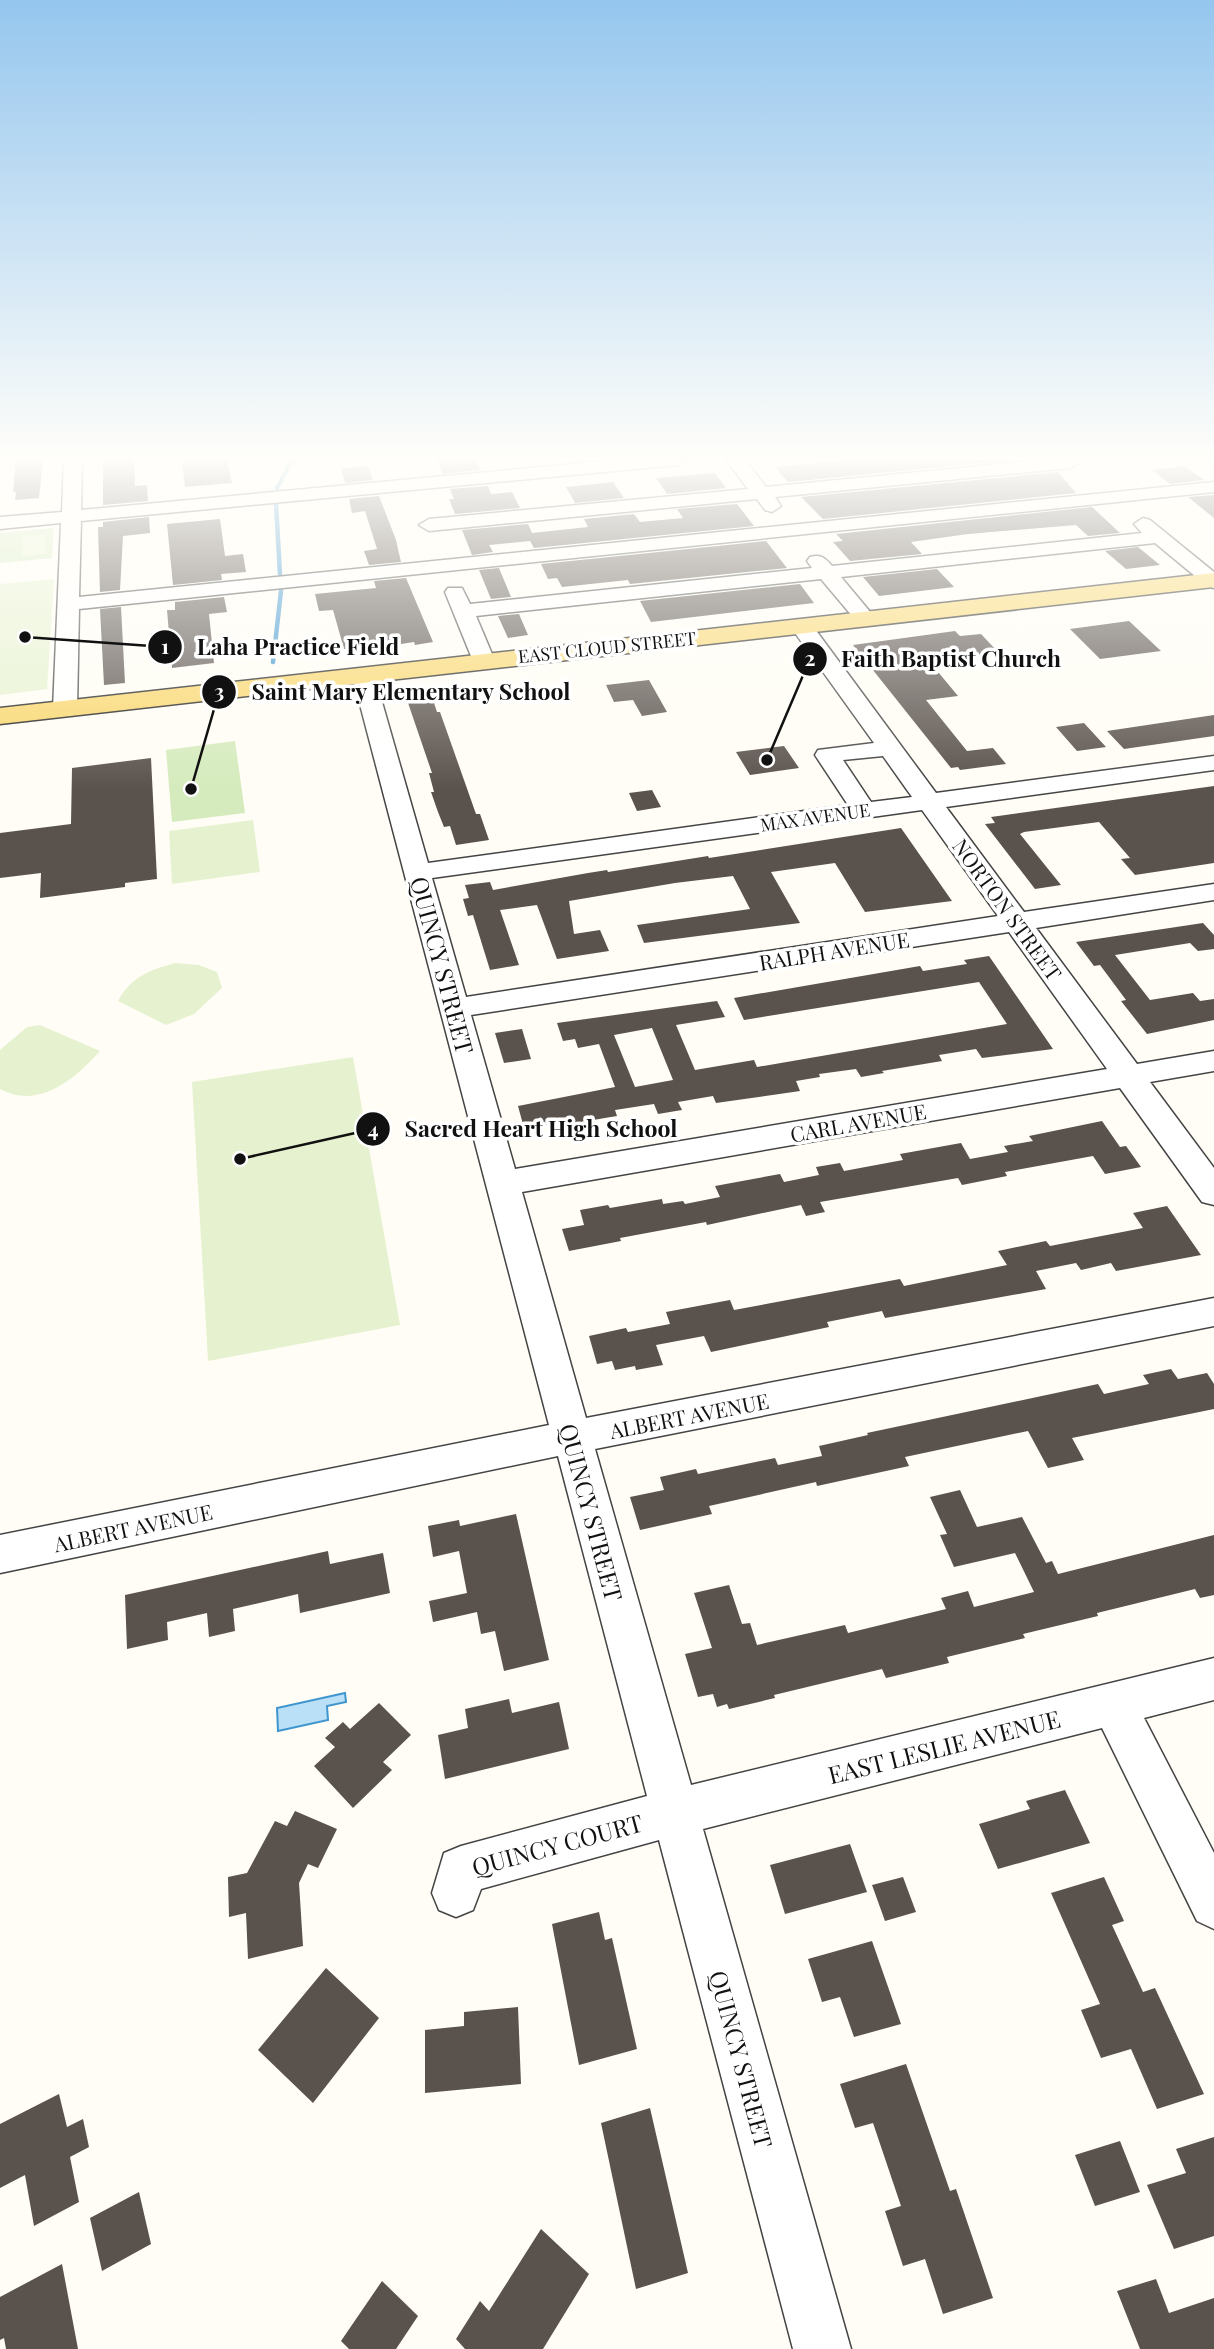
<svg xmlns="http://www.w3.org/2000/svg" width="1214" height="2349" font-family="'Playfair Display',serif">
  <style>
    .green { fill: #d5ebbd }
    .pitch { fill: #e6f2cf }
    .water { fill: #b9e0f7; stroke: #3f96cf; stroke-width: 2 }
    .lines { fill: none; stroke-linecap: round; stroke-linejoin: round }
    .stream { stroke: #3f96cf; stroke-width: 4.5 }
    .building { fill: #5a524d; fill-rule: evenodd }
    .minor-casing { stroke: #444; stroke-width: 3 }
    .major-casing { stroke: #222; stroke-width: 3 }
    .minor { fill: #fff; fill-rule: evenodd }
    .major { fill: #f9d66b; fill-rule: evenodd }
    .labels { text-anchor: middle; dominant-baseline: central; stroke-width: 7; stroke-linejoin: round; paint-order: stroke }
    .far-street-label { font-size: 18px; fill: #111; stroke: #fff }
    .street-label { font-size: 21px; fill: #111; stroke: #fff }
    .near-street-label { font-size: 24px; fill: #111; stroke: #fff }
    .leader { fill: none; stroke: #111; stroke-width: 2.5 }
    .callout-dot { fill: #111; stroke: #fff; stroke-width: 2.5 }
    .mark-label { font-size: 21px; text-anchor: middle; font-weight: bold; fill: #fff }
    .callout-label { font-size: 23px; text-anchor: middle; font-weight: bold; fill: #111; stroke: #fff; stroke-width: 7; stroke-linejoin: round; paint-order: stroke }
  </style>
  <rect width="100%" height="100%" fill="#fffdf5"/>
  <path class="green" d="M 54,528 L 52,558 L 0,563 L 0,533 Z
    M 235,741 L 245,813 L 172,822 L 166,750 Z"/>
  <path class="pitch" d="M 46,534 L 45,554 L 22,556 L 23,537 Z
    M 54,579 L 47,689 L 0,695 L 0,584 Z
    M 253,820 L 260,872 L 172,884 L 169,831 Z
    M 175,963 L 199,965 L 217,972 L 222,988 L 194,1014 L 166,1025 L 118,1001 C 132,976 148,971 175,963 Z
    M 40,1025 L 100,1051 C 75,1079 39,1110 0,1089 L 0,1050 L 27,1027 Z
    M 353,1057 L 400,1325 L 208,1361 L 192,1082 Z"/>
  <path class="water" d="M 345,1693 L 346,1702 L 327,1706 L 328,1720 L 278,1731 L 277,1708 Z"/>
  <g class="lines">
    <path class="stream" d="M 277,488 L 292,460
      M 276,504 L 280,574
      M 273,662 L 281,591"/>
  </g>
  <path class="building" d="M 16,460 L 43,460 L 39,498 L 15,500 L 16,492 L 13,492 Z
    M 103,460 L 134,460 L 135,486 L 147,485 L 148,501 L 103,505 Z
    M 182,460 L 227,460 L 232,483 L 185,487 Z
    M 437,460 L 476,460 L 480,470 L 443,474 Z
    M 847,460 L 1011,460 L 788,482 L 775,467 Z
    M 368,466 L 373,480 L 345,483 L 341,468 Z
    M 1184,466 L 1204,480 L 1170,484 L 1152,470 Z
    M 1058,472 L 1076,493 L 823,519 L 801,497 Z
    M 715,473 L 726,488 L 667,494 L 656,478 Z
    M 613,482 L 624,498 L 575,503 L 566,487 Z
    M 488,486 L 491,494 L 512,492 L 520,508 L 455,514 L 449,499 L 454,499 L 450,489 Z
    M 1214,495 L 1214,518 L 1188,497 Z
    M 379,496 L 396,540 L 401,562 L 369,565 L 364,551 L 377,549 L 365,511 L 352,513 L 349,499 Z
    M 737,504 L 754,526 L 534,548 L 530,541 L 489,545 L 493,552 L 472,555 L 462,530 L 528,524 L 532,533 L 588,527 L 584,519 L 634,514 L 640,522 L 683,518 L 677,509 Z
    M 1092,507 L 1120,533 L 1088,536 L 1076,525 L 968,534 L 911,542 L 922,554 L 850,561 L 833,542 L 843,541 L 836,534 Z
    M 149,517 L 150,533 L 123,536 L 120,590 L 100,592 L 98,527 L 103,527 L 103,522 Z
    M 220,519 L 225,556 L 243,554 L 246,572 L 221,574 L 222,580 L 173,585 L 167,524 Z
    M 766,541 L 787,568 L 630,584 L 628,580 L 562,587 L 557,578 L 548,579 L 541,564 Z
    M 1138,547 L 1160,565 L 1126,569 L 1105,551 Z
    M 499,568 L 511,597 L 491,599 L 479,570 Z
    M 937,569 L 954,587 L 879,596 L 863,577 Z
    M 406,578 L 433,642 L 415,645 L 414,642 L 349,652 L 349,649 L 344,649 L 333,610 L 319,611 L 315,594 L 376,588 L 374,581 Z
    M 800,584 L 814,603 L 651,622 L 640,601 Z
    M 224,597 L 227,612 L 209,614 L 214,663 L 172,668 L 167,610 L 175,610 L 175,602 Z
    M 121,607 L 125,683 L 104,685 L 100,609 Z
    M 519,614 L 528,635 L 508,638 L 498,616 Z
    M 1129,621 L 1161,651 L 1100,659 L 1070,629 Z
    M 955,631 L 960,636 L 981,634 L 998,652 L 929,661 L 958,696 L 926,700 L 967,751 L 993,748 L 1006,764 L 960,770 L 958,767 L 951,768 L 853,645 Z
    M 649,680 L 667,712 L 642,716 L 633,700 L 614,702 L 606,685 Z
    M 431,694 L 437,712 L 440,712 L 476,814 L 480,814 L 489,840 L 456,845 L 450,826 L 444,827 L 438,812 L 431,792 L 434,792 L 429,773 L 432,773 L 406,697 Z
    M 1214,715 L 1214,736 L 1124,749 L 1107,731 Z
    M 1084,723 L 1106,747 L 1077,751 L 1056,727 Z
    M 784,746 L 799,768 L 750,775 L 736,752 Z
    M 151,758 L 157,879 L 125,883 L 125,887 L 40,898 L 41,873 L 0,878 L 0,833 L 71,824 L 72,768 Z
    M 1214,786 L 1214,863 L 1135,875 L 1121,859 L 1130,858 L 1099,822 L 1024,832 L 1020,834 L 1061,885 L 1035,889 L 985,824 L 995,823 L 991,817 Z
    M 652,790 L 661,807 L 637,811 L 629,793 Z
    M 901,828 L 952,901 L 865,912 L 835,863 L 771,872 L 800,923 L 644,943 L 637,925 L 750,909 L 733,876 L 675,883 L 569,901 L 574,934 L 600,930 L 609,951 L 557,959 L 537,905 L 500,910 L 519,965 L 490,970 L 473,915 L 468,916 L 463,899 L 469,898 L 465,885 L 490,882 L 493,890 L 588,873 L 607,870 L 608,872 L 708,856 L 709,858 Z
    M 1203,923 L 1214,935 L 1214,949 L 1198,951 L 1190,943 L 1115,955 L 1150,1000 L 1193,993 L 1200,1001 L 1214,999 L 1214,1020 L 1147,1034 L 1121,1001 L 1126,1000 L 1100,965 L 1094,966 L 1076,942 Z
    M 989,956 L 1053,1049 L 982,1058 L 976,1049 L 939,1055 L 942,1061 L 882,1071 L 884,1073 L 861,1077 L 856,1069 L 819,1074 L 820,1077 L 796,1081 L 800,1091 L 716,1103 L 713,1096 L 678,1102 L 682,1110 L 658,1114 L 654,1104 L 615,1110 L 617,1116 L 575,1123 L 576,1127 L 551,1131 L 549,1124 L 524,1128 L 518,1106 L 615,1087 L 599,1044 L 578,1048 L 575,1039 L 563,1041 L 557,1023 L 717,1001 L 725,1017 L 676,1025 L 695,1070 L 754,1060 L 757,1067 L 1007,1024 L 979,982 L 744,1020 L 734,998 L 920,966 L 923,971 L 967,964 L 964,960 ZM 652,1028 L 673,1080 L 635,1087 L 614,1035 Z
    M 522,1029 L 531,1059 L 504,1063 L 495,1033 Z
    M 1102,1121 L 1120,1147 L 1126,1146 L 1141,1167 L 1105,1174 L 1093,1156 L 1005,1172 L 1007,1176 L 962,1185 L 958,1178 L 820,1202 L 825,1212 L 806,1216 L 801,1205 L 707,1225 L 706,1222 L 620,1238 L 621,1241 L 569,1251 L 562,1229 L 584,1225 L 580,1210 L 608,1205 L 610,1208 L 662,1199 L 663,1204 L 683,1201 L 685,1204 L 720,1197 L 715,1186 L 780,1174 L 784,1182 L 819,1175 L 816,1167 L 840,1163 L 844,1171 L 903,1160 L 900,1154 L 961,1143 L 970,1159 L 1008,1152 L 1004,1146 L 1033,1141 L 1029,1136 Z
    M 1167,1206 L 1201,1255 L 1116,1271 L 1111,1263 L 1081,1270 L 1076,1263 L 1036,1271 L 1046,1289 L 885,1318 L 882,1311 L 827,1322 L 829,1327 L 711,1352 L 704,1336 L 656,1345 L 663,1365 L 636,1370 L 635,1366 L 615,1370 L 612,1361 L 597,1364 L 589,1336 L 626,1328 L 628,1332 L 670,1324 L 666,1312 L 730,1300 L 734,1310 L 900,1279 L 904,1286 L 1007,1265 L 998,1251 L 1046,1241 L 1050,1246 L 1143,1228 L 1133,1213 Z
    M 1171,1369 L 1178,1379 L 1207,1373 L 1214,1384 L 1214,1409 L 1072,1438 L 1084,1460 L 1048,1468 L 1028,1431 L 905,1457 L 909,1466 L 817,1486 L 816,1482 L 709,1506 L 712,1514 L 640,1530 L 630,1497 L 664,1490 L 660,1477 L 696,1469 L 698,1474 L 775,1458 L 778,1465 L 822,1456 L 819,1446 L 868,1435 L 867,1433 L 1098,1384 L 1104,1394 L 1149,1384 L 1143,1375 Z
    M 960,1490 L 977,1527 L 1022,1517 L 1046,1563 L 1052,1561 L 1058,1574 L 1214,1535 L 1214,1595 L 1200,1598 L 1195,1589 L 1097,1613 L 1098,1616 L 1023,1634 L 1025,1638 L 947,1657 L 949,1663 L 886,1678 L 882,1669 L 774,1695 L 775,1698 L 729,1709 L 727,1704 L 717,1707 L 713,1694 L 698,1697 L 685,1654 L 712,1648 L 694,1593 L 729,1585 L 742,1624 L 750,1623 L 757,1645 L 845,1625 L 848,1633 L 946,1609 L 941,1598 L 968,1591 L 974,1607 L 1034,1592 L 1015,1553 L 954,1567 L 940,1535 L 947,1534 L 930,1497 Z
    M 516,1514 L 549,1660 L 504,1671 L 495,1631 L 481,1634 L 477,1612 L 433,1622 L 429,1601 L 467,1593 L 459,1551 L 433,1557 L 428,1526 L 459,1520 L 460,1526 Z
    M 328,1551 L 330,1564 L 383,1553 L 390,1593 L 300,1613 L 298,1594 L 233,1609 L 235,1631 L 209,1637 L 207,1613 L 167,1622 L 168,1640 L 127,1649 L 125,1595 Z
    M 509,1699 L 512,1713 L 559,1702 L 569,1749 L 445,1779 L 438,1735 L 468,1728 L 465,1709 Z
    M 379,1703 L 411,1735 L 383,1762 L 392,1770 L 353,1808 L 314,1766 L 335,1747 L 325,1738 L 343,1722 L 350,1729 Z
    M 1065,1790 L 1090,1843 L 998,1869 L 979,1824 L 1030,1809 L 1026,1801 Z
    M 295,1811 L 337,1829 L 318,1868 L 308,1864 L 299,1883 L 303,1946 L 248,1959 L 246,1913 L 229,1917 L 228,1877 L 247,1873 L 275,1821 L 287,1826 Z
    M 850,1844 L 867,1892 L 785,1914 L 770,1865 Z
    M 903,1877 L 916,1912 L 885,1921 L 872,1885 Z
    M 1104,1877 L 1124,1921 L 1112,1925 L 1143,1992 L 1155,1988 L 1204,2094 L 1157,2109 L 1131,2049 L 1101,2058 L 1081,2010 L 1100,2004 L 1051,1893 Z
    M 599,1912 L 605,1940 L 612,1938 L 637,2049 L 579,2065 L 552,1924 Z
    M 872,1941 L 901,2024 L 854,2037 L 840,1997 L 822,2002 L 808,1959 Z
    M 326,1968 L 379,2018 L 313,2103 L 258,2050 Z
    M 518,2007 L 521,2084 L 425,2093 L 425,2030 L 464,2026 L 464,2012 Z
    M 906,2064 L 950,2191 L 956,2189 L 993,2298 L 943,2314 L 925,2259 L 903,2266 L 885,2211 L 901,2206 L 873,2123 L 855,2128 L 840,2084 Z
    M 59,2094 L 67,2127 L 83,2119 L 89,2147 L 70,2157 L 79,2202 L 34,2226 L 25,2175 L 0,2188 L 0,2124 Z
    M 650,2108 L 688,2273 L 636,2289 L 601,2123 Z
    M 1214,2137 L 1214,2236 L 1174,2249 L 1147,2185 L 1186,2173 L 1176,2149 Z
    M 1120,2141 L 1140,2192 L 1095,2206 L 1075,2155 Z
    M 139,2192 L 151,2244 L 102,2271 L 90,2218 Z
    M 541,2229 L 589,2274 L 543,2349 L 465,2349 L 456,2339 L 480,2301 L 489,2311 Z
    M 62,2264 L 78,2349 L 6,2349 L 4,2338 L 0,2340 L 0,2297 Z
    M 1156,2279 L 1169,2313 L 1214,2298 L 1214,2349 L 1140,2349 L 1117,2291 Z
    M 382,2281 L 418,2316 L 396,2349 L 349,2349 L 341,2341 Z"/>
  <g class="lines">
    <defs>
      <path id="minor" d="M 64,460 L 82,460 L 81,510 L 616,460 L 687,460 L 678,465 L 81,521 L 79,597 L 1214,482 L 1214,492 L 79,609 L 77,709 L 73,714 L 57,714 L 53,709 L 61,523 L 0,529 L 0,517 L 62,512 Z
        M 726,460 L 745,460 L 766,487 L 1042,460 L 1077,460 L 1079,463 L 1070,468 L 775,497 L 781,506 L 772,512 L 765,510 L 757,499 L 429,531 L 419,525 L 429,519 L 748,489 Z
        M 1143,518 L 1150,520 L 1214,572 L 1214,588 L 1207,586 L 1155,543 L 841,577 L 876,619 L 872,623 L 858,623 L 821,579 L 476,616 L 495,661 L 492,666 L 476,666 L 473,661 L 445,592 L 448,588 L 462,588 L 470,604 L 812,568 L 807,561 L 810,557 C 821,554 825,558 832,566 L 1142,533 L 1134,524 Z
        M 801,620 L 809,621 L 936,793 L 1214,756 L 1214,770 L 946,807 L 1024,912 L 1214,884 L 1214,900 L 1036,928 L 1137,1064 L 1214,1051 L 1214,1071 L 1150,1082 L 1214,1168 L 1214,1205 L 1202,1202 L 1120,1088 L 522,1192 L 586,1418 L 1214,1298 L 1214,1326 L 595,1449 L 691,1785 L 1214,1658 L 1214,1700 L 1144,1718 L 1214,1853 L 1214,1929 L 1197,1921 L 1102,1728 L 703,1829 L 851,2349 L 793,2349 L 659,1840 L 481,1889 L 473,1910 L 456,1917 L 439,1910 L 432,1893 L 444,1853 L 461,1846 L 647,1796 L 558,1456 L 0,1573 L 0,1535 L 549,1425 L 352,674 L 355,669 L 371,669 L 374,674 L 428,863 L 848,805 L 815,755 L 818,750 L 874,743 L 790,626 L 793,621 ZM 883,756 L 912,797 L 871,802 L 843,760 ZM 922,810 L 998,916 L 466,997 L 432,878 ZM 1009,932 L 1107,1069 L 515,1169 L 471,1015 Z"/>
      <path id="major" d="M 1214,573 L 1214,587 L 0,724 L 0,708 Z"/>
    </defs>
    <use href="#minor" class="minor-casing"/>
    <use href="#major" class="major-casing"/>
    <use href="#minor" class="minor"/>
    <use href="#major" class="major"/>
  </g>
  <linearGradient id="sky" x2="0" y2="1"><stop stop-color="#95c6ee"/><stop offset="0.58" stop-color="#fffefa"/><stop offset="1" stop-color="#fffefa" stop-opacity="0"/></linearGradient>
  <rect width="1214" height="789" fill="url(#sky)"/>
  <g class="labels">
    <g class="far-street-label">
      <text transform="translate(607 647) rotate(-6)">EAST CLOUD STREET</text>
      <text transform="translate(815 817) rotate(-8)">MAX AVENUE</text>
    </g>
    <g class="street-label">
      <text transform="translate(1008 909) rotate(54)">NORTON STREET</text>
      <text transform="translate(834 950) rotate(-9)">RALPH AVENUE</text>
      <text transform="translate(858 1122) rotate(-10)">CARL AVENUE</text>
      <text transform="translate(689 1415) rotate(-11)">ALBERT AVENUE</text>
      <text transform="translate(133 1527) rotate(-12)">ALBERT AVENUE</text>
    </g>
    <g class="near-street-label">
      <text transform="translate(443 965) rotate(75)">QUINCY STREET</text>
      <text transform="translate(592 1512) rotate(75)">QUINCY STREET</text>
      <text transform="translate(944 1746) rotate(-14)">EAST LESLIE AVENUE</text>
      <text transform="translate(557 1844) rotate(-15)">QUINCY COURT</text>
      <text transform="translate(742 2059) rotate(75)">QUINCY STREET</text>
    </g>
  </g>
  <path class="leader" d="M25 637L165 647M767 760L810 659M191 789L219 692M240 1159L373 1129"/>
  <g class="callout-dot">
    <circle cx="25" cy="637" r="7"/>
    <circle cx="767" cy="760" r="7"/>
    <circle cx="191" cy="789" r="7"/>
    <circle cx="240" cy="1159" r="7"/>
    <circle cx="165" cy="647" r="18"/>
    <circle cx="810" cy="659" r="18"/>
    <circle cx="219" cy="692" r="18"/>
    <circle cx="373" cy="1129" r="18"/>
  </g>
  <g class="mark-label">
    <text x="165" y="654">1</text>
    <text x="810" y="666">2</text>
    <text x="219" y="699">3</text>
    <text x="373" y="1137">4</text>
  </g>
  <g class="callout-label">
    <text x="298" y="655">Laha Practice Field</text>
    <text x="951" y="667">Faith Baptist Church</text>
    <text x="411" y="700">Saint Mary Elementary School</text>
    <text x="541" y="1137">Sacred Heart High School</text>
  </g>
</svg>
